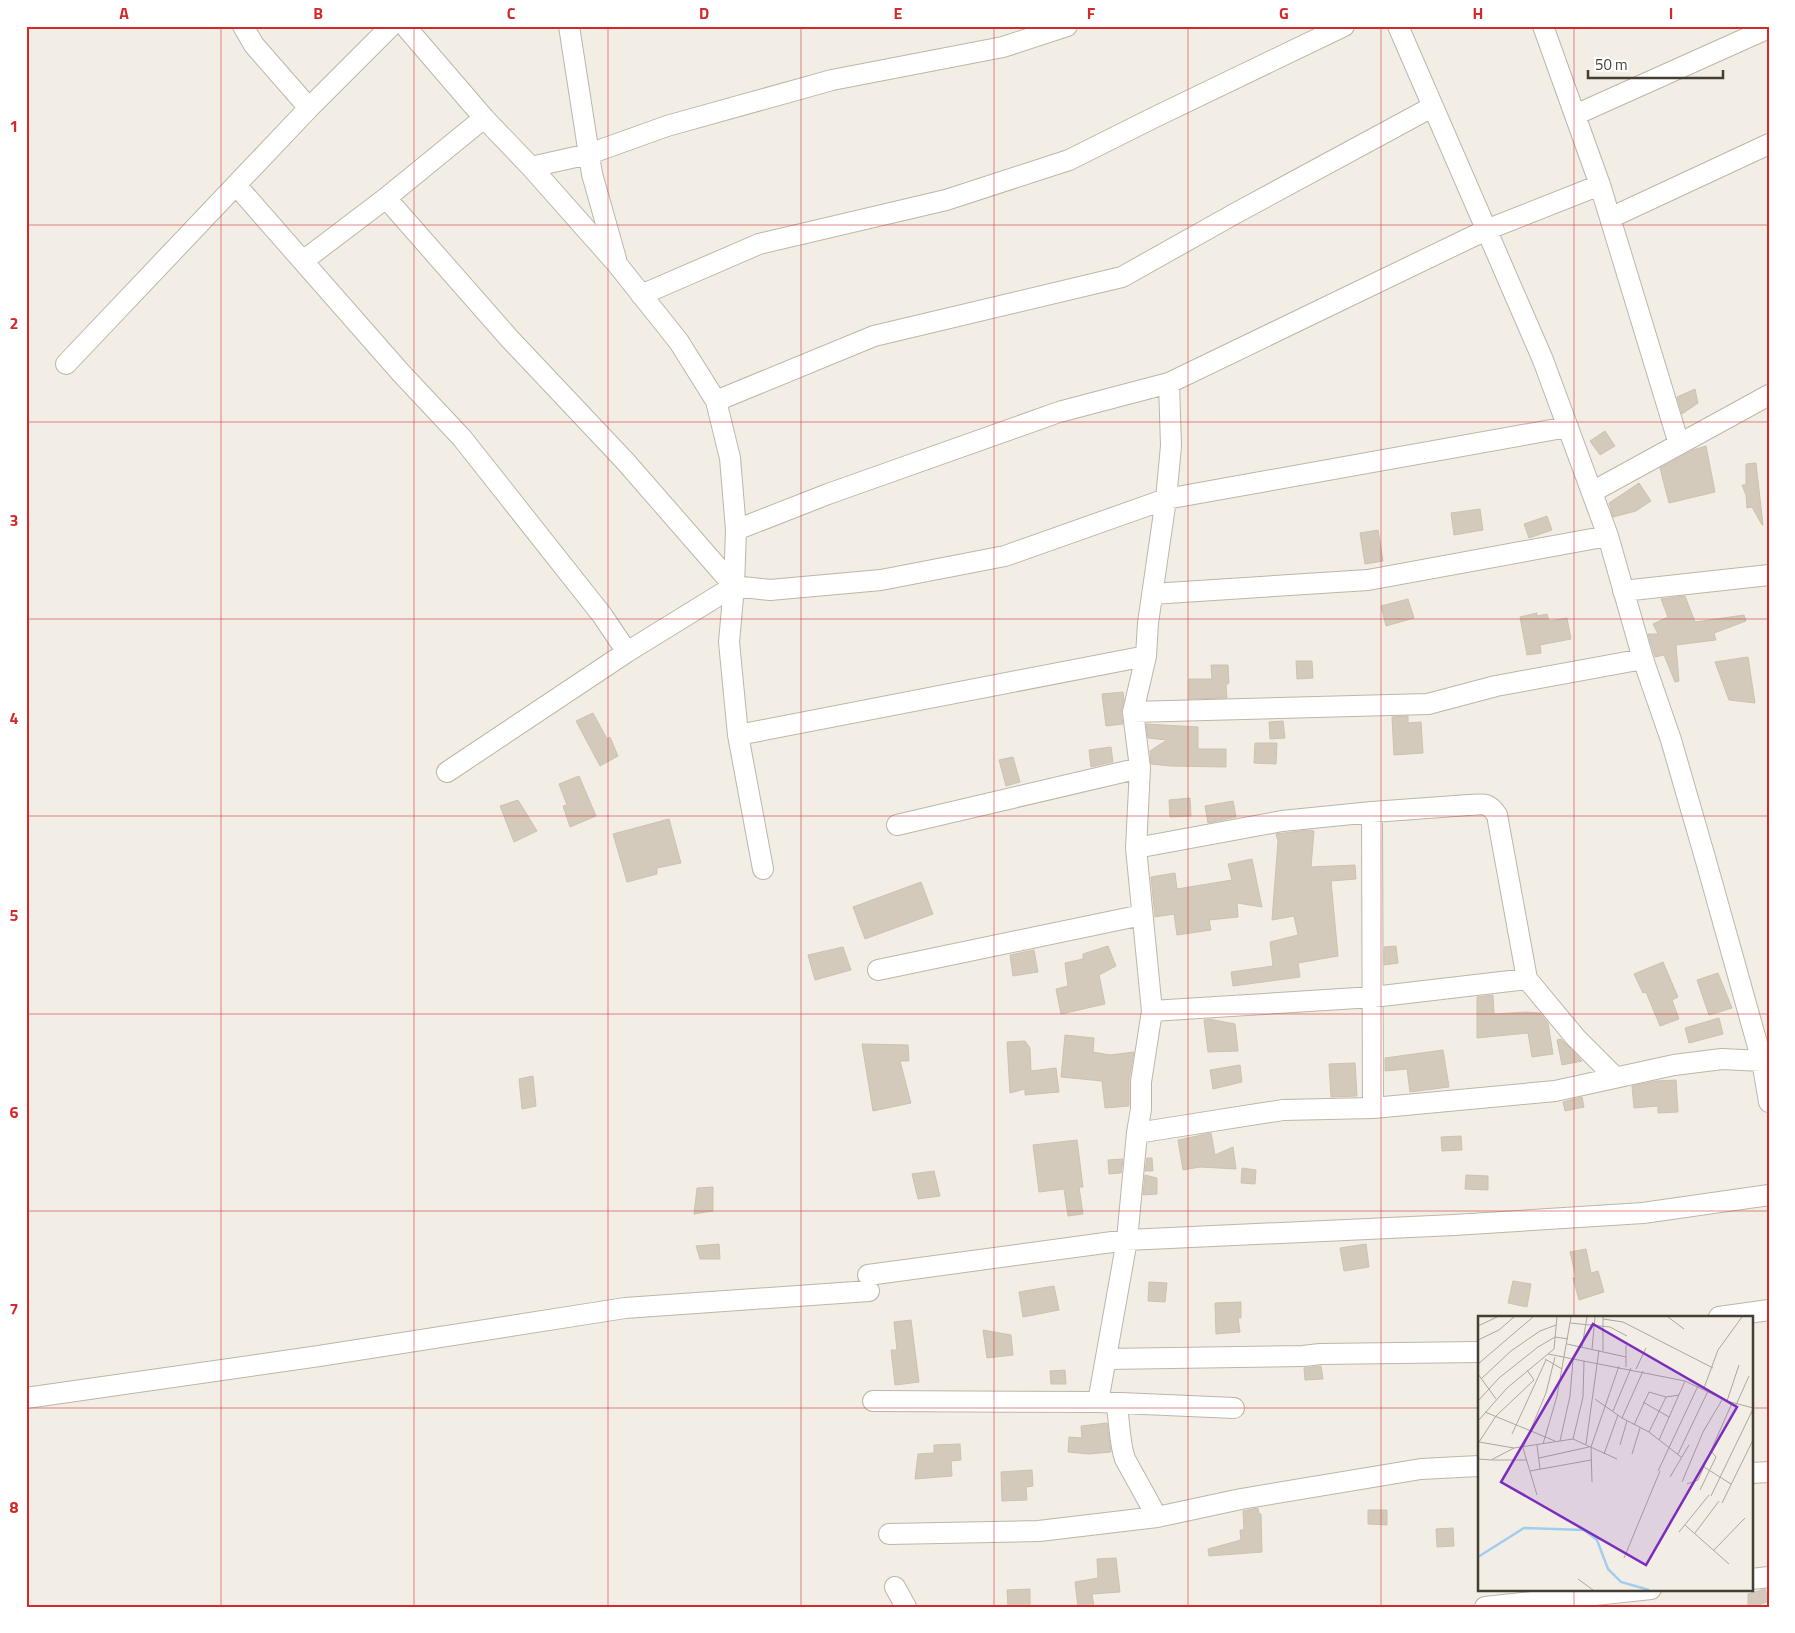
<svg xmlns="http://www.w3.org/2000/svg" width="1795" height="1633" font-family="'Titillium Web',sans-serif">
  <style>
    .building { fill: #d3cabb; stroke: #cec2ae }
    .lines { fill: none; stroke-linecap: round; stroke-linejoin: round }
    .minor-casing { stroke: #bdb6a8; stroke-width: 22 }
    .minor { stroke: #fff; stroke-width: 20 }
    .grid { fill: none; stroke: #d62828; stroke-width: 1; stroke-opacity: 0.55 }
    .inset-river { fill: none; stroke: #a2cdee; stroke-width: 2.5 }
    .inset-road { fill: none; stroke: #aca89f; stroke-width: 1 }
    .view { fill: #7b2cbf; fill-opacity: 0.15; stroke: #7b2cbf; stroke-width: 2.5 }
    .inset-edge { fill: none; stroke: #443f35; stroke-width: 2.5 }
    .neatline { fill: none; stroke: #d62828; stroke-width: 2 }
    .grid-label { font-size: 16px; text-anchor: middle; font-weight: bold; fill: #d62828 }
  </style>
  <rect width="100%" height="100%" fill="#f2eee5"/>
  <path class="building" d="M 1695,389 L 1698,403 L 1682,414 L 1677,397 Z
    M 1605,431 L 1615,446 L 1600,455 L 1590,441 Z
    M 1706,446 L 1715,492 L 1669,503 L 1660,468 L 1693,450 Z
    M 1756,463 L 1763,525 L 1762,525 L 1752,507 L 1747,508 L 1746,495 L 1742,485 L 1746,485 L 1746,464 Z
    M 1639,483 L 1651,501 L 1636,511 L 1613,517 L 1609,503 Z
    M 1480,509 L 1483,530 L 1454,535 L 1451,513 Z
    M 1547,516 L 1552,530 L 1529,538 L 1524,524 Z
    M 1378,530 L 1383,561 L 1365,564 L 1360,533 Z
    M 1685,596 L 1695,622 L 1744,615 L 1746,621 L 1714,633 L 1716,640 L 1676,645 L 1679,681 L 1675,682 L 1664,655 L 1655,657 L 1648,634 L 1658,634 L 1653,624 L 1668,617 L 1661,599 Z
    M 1408,599 L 1414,618 L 1386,626 L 1381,606 Z
    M 1537,613 L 1537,616 L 1547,614 L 1549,621 L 1567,618 L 1571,639 L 1540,645 L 1541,653 L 1527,655 L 1520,617 Z
    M 1748,657 L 1755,703 L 1729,700 L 1715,662 Z
    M 1296,661 L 1312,661 L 1313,678 L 1297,679 Z
    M 1211,665 L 1228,665 L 1229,683 L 1226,685 L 1227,698 L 1189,699 L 1189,679 L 1212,679 Z
    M 1123,692 L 1124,700 L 1121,712 L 1123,724 L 1106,726 L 1102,694 Z
    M 593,713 L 607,739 L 610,737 L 618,756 L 600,766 L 576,721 Z
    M 1408,716 L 1408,723 L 1421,722 L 1423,753 L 1394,755 L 1392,717 Z
    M 1283,721 L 1285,738 L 1270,739 L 1269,722 Z
    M 1146,724 L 1198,727 L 1198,749 L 1226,749 L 1226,767 L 1171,766 L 1151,764 L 1150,751 L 1167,740 L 1148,738 Z
    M 1255,743 L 1277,743 L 1276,764 L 1254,763 Z
    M 1111,747 L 1113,762 L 1091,767 L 1089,750 Z
    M 1013,757 L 1020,782 L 1006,786 L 999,760 Z
    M 579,776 L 596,816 L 570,827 L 563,806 L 567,805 L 559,784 Z
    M 1190,798 L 1191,816 L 1170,817 L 1169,800 Z
    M 518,800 L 537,831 L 514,842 L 500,806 Z
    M 1233,801 L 1236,817 L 1208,823 L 1205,806 Z
    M 669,819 L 681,863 L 657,868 L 657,874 L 627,882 L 613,834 Z
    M 1308,830 L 1314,831 L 1311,867 L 1355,865 L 1356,879 L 1331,881 L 1338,956 L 1298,963 L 1300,977 L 1233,986 L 1231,972 L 1273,966 L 1270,942 L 1298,935 L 1294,916 L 1272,920 L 1278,841 L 1276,834 Z
    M 1252,859 L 1262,907 L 1237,903 L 1238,917 L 1209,920 L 1211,930 L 1177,935 L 1174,914 L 1155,917 L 1151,877 L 1175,873 L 1177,889 L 1232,880 L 1228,864 Z
    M 921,882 L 933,914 L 865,939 L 853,907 Z
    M 1108,946 L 1116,966 L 1099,975 L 1105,1004 L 1061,1014 L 1056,989 L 1068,986 L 1065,963 L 1083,959 L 1083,954 Z
    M 1396,946 L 1398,963 L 1384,965 L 1384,947 Z
    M 843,947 L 851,970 L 815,980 L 808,955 Z
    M 1034,950 L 1038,972 L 1013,976 L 1010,955 Z
    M 1663,962 L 1678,997 L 1672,1000 L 1679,1019 L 1660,1026 L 1646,992 L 1643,993 L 1634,974 Z
    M 1718,973 L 1732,1008 L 1709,1015 L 1697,980 Z
    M 1493,995 L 1494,1014 L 1526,1012 L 1540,1013 L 1548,1023 L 1553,1054 L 1532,1057 L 1528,1033 L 1477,1038 L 1477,997 Z
    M 1719,1018 L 1723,1034 L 1689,1043 L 1685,1028 Z
    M 1209,1019 L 1235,1024 L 1238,1051 L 1208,1052 L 1204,1020 Z
    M 1065,1035 L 1094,1038 L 1093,1052 L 1110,1055 L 1134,1052 L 1129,1080 L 1129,1106 L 1105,1108 L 1102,1081 L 1061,1077 Z
    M 1561,1039 L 1568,1046 L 1582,1061 L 1562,1065 L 1557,1040 Z
    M 1025,1041 L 1030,1048 L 1031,1071 L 1056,1068 L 1059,1092 L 1025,1095 L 1025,1089 L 1010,1093 L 1007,1042 Z
    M 862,1044 L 908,1045 L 909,1061 L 900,1061 L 911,1103 L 873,1111 Z
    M 1443,1050 L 1449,1087 L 1410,1092 L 1407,1069 L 1385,1071 L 1385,1058 Z
    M 1355,1063 L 1357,1096 L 1331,1097 L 1329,1064 Z
    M 1240,1065 L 1242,1082 L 1213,1089 L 1210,1070 Z
    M 533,1076 L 536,1106 L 522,1109 L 519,1079 Z
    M 1676,1080 L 1678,1112 L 1658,1113 L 1658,1106 L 1634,1108 L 1632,1086 L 1656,1081 Z
    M 1582,1097 L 1584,1107 L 1565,1111 L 1563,1102 Z
    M 1211,1133 L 1215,1155 L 1233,1147 L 1236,1169 L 1200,1167 L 1183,1170 L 1178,1140 Z
    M 1461,1136 L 1462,1150 L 1442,1151 L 1441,1137 Z
    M 1077,1140 L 1083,1187 L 1079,1187 L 1083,1214 L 1068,1216 L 1064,1189 L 1039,1192 L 1033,1145 Z
    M 1147,1158 L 1152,1158 L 1153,1171 L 1145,1171 Z
    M 1123,1159 L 1121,1173 L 1109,1174 L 1108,1160 Z
    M 1242,1168 L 1256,1170 L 1255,1184 L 1241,1183 Z
    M 934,1171 L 940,1196 L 918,1199 L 912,1174 Z
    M 1145,1175 L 1157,1178 L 1157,1194 L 1143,1195 Z
    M 1466,1175 L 1488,1176 L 1488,1190 L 1465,1189 Z
    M 713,1187 L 713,1211 L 694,1214 L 697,1188 Z
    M 719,1244 L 720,1259 L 700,1259 L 696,1246 Z
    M 1366,1244 L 1369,1267 L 1344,1271 L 1340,1248 Z
    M 1586,1249 L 1591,1273 L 1598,1271 L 1604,1292 L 1579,1300 L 1573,1278 L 1576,1278 L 1570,1252 Z
    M 1513,1281 L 1531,1284 L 1527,1307 L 1508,1303 Z
    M 1149,1282 L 1167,1283 L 1165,1302 L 1148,1301 Z
    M 1054,1286 L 1059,1310 L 1023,1317 L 1019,1292 Z
    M 1241,1302 L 1241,1318 L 1238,1318 L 1240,1332 L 1216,1334 L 1215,1303 Z
    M 911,1320 L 919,1382 L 895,1385 L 891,1350 L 897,1350 L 894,1322 Z
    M 983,1330 L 1011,1335 L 1013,1355 L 987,1358 Z
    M 1321,1366 L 1323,1379 L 1305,1380 L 1304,1368 Z
    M 1065,1370 L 1066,1384 L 1051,1384 L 1050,1371 Z
    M 1107,1423 L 1111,1452 L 1089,1454 L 1068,1452 L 1069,1437 L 1082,1438 L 1081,1426 Z
    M 960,1444 L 961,1460 L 951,1461 L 952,1476 L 915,1479 L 918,1454 L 934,1453 L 934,1445 Z
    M 1032,1470 L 1033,1486 L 1026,1487 L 1027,1500 L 1002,1501 L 1001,1472 Z
    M 1258,1508 L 1259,1514 L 1261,1514 L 1262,1552 L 1209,1556 L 1208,1549 L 1241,1540 L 1240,1530 L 1244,1530 L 1243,1511 Z
    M 1368,1510 L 1387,1510 L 1387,1525 L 1368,1524 Z
    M 1453,1528 L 1454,1546 L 1437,1547 L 1436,1529 Z
    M 1116,1558 L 1120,1592 L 1092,1594 L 1094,1607 L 1078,1607 L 1075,1582 L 1098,1578 L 1097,1559 Z
    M 1030,1589 L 1030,1607 L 1008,1607 L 1007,1590 Z
    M 1765,1589 L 1769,1601 L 1754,1607 L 1748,1607 L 1748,1594 Z"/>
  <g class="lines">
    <defs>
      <path id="minor" d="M 243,26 L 254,45 L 309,108
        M 405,26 L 484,118 L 531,167 L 617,264 L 679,342 L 716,401 L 730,458 L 736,530 L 734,586 L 729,642 L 738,735 L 763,869
        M 569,26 L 592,174 L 616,259
        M 1398,26 L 1543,360 L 1608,536 L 1643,659 L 1671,740 L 1706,861 L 1762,1061 L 1769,1102
        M 1543,26 L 1600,185 L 1679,444
        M 1575,115 L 1769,28
        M 531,167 L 589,154 L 667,126 L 832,80 L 1003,47 L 1067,26
        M 236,185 L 401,373 L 462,438 L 602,615 L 627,652
        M 386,198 L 508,337 L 625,461 L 734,586
        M 1610,218 L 1769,144
        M 303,261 L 386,198 L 484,118
        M 641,295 L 759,244 L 946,200 L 1069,160 L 1153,118 L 1344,26
        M 66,364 L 309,108 L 391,26
        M 716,401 L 874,336 L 1122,277 L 1236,213 L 1432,107
        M 1592,492 L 1769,395
        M 736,530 L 828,494 L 1059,412 L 1169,383 L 1486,230 L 1600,185
        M 1623,591 L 1769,575
        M 1152,594 L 1368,580 L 1608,536
        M 1133,712 L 1428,704 L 1496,686 L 1643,659
        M 738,735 L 1146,656
        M 447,772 L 627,652 L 734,586 L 770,590 L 881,580 L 1005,556 L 1166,499 L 1568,427
        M 1372,812 L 1373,1108
        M 897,825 L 1140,768
        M 1136,848 L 1282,821 L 1372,812 L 1469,805 C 1484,804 1488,802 1497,815 L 1527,979 L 1576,1038 L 1615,1077
        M 878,970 L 1142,915
        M 1152,1011 L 1373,997 L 1527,979
        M 1137,1133 L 1283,1110 L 1373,1108 L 1555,1091 L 1674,1065 L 1722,1059 L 1762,1061
        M 868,1275 L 1127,1240 L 1454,1225 L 1643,1213 L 1769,1195
        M 1719,1317 L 1769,1310
        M 1106,1359 L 1303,1356 L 1320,1354 L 1479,1352
        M 26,1398 L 319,1356 L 625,1308 L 869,1291
        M 873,1401 L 1098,1402 L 1234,1408
        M 1098,1402 L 1127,1240 L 1137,1133 L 1141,1109 L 1141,1082 L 1152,1011 L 1136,848 L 1140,768 L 1133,712 L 1146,656 L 1148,623 L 1166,499 L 1171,446 L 1169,383
        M 1116,1403 C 1120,1421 1119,1442 1125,1459 L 1157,1517
        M 1751,1473 L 1769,1472
        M 889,1534 L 1039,1531 L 1157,1517 L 1241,1499 L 1421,1469 L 1479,1466
        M 1751,1579 L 1769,1577
        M 895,1587 L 906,1607
        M 1485,1607 L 1651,1589"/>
    </defs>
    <use href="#minor" class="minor-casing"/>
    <use href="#minor" class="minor"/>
  </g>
  <path class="grid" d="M 221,26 L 221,1607M 414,26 L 414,1607M 608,26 L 608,1607M 801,26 L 801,1607M 994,26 L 994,1607M 1188,26 L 1188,1607M 1381,26 L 1381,1607M 1574,26 L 1574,1317M 26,225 L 1769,225M 26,422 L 1769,422M 26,619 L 1769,619M 26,816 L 1769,816M 26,1014 L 1769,1014M 26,1211 L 1769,1211M 26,1408 L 1479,1408M 1751,1408 L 1769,1408M 1574,1589 L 1574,1607"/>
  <g transform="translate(1478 1316)">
    <rect width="275" height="275" fill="#f2eee5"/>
    <path class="inset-river" d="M 0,241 L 46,212 L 106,214 L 119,224 L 130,253 L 143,266 L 171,274"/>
    <path class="inset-road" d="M 190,1 L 206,13M 125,3 L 145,6 L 235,52M 92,7 L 132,11 L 149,20M 0,10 L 19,1M 0,24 L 21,14 L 36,1M 89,28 L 148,41M 104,31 L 109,1M 114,33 L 117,1M 125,35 L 125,1M 70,38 L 207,65 L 249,85 L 275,92M 67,43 L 84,53M 0,48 L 55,1M 148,51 L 148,29M 158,53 L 168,32M 0,58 L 18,83M 3,63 L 33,35 L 62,15 L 78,9M 226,72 L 240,34 L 264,1M 117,83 L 144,102 L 171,116 L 203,141M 0,85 L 21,62 L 60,31 L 77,21 L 90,23M 249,85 L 261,49M 165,86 L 191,101M 258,89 L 271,60M 135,95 L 153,52M 7,96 L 77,125M 144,102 L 165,55M 0,105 L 29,72 L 76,33 L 79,1M 156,109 L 171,76 L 188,81 L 201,79M 171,116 L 188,81M 34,118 L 68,44M 95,123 L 105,81 L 106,45M 181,124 L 207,65M 82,125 L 92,80 L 95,44M 1,126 L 18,100 L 56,64 L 49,54M 1,126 L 36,132M 65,128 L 79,80 L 93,1M 108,128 L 121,34M 59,129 L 62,153M 142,129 L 149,105M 126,138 L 140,99M 154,138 L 162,112M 200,138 L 230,75M 61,142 L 111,131M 0,143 L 13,144 L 36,132 L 95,123 L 139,143M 14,144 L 49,144M 226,151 L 253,168M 52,155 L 113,144M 180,155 L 220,70M 192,161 L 211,129M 114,166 L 113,131 L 141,50M 204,166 L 225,116 L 244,84M 209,168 L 220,164 L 254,87M 222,174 L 238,141 L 233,135M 59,179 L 45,132 L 68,77 L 77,41M 233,180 L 275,93M 244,187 L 275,124M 207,209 L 251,248M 201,216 L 231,179M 217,217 L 241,185M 236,234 L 267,202M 146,242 L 182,155M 100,263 L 115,274"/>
    <path class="view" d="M 115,8 L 259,91 L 168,249 L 23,166 Z"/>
    <rect width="275" height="275" class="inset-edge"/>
  </g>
  <rect width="1795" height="1633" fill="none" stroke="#ffffff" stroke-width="55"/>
  <path d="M1588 70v8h135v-8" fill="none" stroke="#443f35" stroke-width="2.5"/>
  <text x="1595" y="70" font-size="15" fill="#443f35" stroke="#ffffff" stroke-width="4" paint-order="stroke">50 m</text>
  <rect x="28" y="28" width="1740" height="1578" class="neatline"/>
  <g class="grid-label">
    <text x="124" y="19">A</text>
    <text x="318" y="19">B</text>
    <text x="511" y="19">C</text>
    <text x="704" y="19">D</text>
    <text x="898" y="19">E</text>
    <text x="1091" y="19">F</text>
    <text x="1284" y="19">G</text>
    <text x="1478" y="19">H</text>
    <text x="1671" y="19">I</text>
    <text x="14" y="132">1</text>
    <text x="14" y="329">2</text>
    <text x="14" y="526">3</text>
    <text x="14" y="724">4</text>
    <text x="14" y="921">5</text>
    <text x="14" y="1118">6</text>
    <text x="14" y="1315">7</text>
    <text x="14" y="1513">8</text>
  </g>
</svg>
